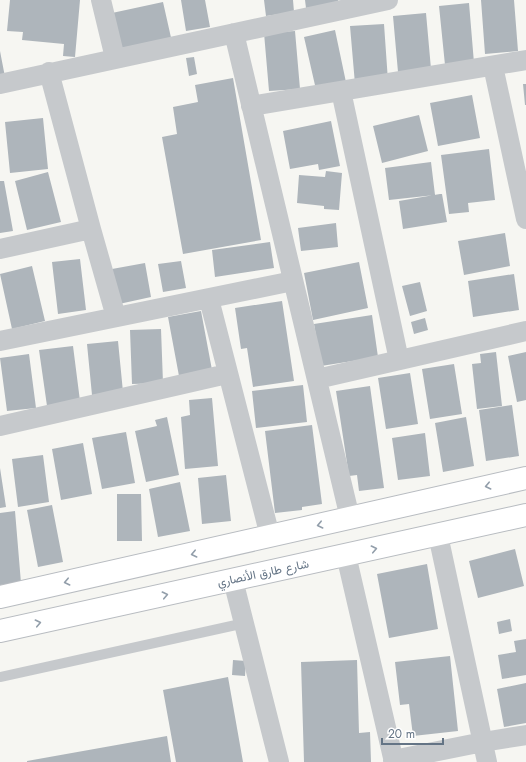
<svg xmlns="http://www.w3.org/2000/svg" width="526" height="762" font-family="Jost,Vazirmatn,sans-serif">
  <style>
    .building { fill: #aeb5bb }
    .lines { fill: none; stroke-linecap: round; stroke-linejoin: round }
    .secondary-casing { stroke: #b8bcc1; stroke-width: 24 }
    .lane { stroke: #c6c9cc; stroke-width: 10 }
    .street { stroke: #c6c9cc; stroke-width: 20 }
    .secondary { stroke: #fff; stroke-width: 22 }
    .oneway { stroke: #929eaa }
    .labels { text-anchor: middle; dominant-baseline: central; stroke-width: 4; stroke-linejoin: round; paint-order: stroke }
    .street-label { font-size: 12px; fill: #647485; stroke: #fff }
  </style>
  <rect width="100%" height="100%" fill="#f6f6f2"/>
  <path class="building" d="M 10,0 L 80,0 L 75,57 L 63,56 L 64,44 L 22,40 L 23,32 L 7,31 Z
    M 181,0 L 205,0 L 210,27 L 186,31 Z
    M 264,0 L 293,0 L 294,12 L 266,16 Z
    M 305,0 L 338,0 L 339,4 L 306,8 Z
    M 481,0 L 514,0 L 518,51 L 485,54 Z
    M 163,2 L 172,42 L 120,53 L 112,13 Z
    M 469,3 L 474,63 L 445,65 L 439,6 Z
    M 426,13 L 431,69 L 398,72 L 393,16 Z
    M 384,24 L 388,81 L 355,84 L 350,26 Z
    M 335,30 L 347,87 L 317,94 L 304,37 Z
    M 295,31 L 300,89 L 269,91 L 264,33 Z
    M 0,51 L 5,77 L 0,78 Z
    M 194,57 L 197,74 L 189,76 L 186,58 Z
    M 233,78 L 261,240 L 183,254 L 162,137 L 177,134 L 173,107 L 198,102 L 195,85 Z
    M 523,84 L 526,84 L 526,105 L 525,105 Z
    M 472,95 L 480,138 L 438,146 L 430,103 Z
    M 419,115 L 428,151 L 382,163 L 373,126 Z
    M 43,118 L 48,169 L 10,173 L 5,122 Z
    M 331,121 L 340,166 L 319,170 L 318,164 L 290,169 L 283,131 Z
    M 489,149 L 495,200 L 468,203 L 469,212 L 449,214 L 441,155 Z
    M 431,162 L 435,195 L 389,200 L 385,168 Z
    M 326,171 L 342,173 L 339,210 L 324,209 L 324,206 L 297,203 L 299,175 L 325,177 Z
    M 48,172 L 61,222 L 27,230 L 15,181 Z
    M 0,181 L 4,181 L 13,231 L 0,233 Z
    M 440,194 L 442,194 L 447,222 L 403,229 L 399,201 Z
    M 336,223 L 338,247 L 301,251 L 298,228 Z
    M 505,233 L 510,266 L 464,275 L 458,241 Z
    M 270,242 L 274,268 L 215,277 L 212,250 Z
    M 80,259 L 86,310 L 58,314 L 52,262 Z
    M 181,261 L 186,288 L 163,292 L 158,264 Z
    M 359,262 L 368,308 L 313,320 L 304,273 Z
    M 145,263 L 151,297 L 119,304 L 112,269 Z
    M 32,266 L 45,321 L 12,329 L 0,274 Z
    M 514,274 L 519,310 L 473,317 L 468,281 Z
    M 420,282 L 427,311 L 410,316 L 402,286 Z
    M 282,301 L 294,381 L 253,387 L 247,348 L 241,349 L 235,308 Z
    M 201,311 L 212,370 L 179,376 L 168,317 Z
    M 372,315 L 378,357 L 321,366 L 314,324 Z
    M 425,318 L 428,330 L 414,334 L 411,322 Z
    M 161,329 L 163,383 L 132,384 L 130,330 Z
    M 118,341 L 123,392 L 92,395 L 87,344 Z
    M 73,346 L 80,401 L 47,406 L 39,350 Z
    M 496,352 L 502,406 L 477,409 L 472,364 L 481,363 L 480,354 Z
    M 526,352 L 526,400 L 517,402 L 508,356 Z
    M 29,354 L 36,408 L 7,411 L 0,358 Z
    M 454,364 L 462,414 L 430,419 L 422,369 Z
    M 410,373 L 418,424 L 386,429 L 378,378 Z
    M 303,385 L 307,422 L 256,428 L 252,391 Z
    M 370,386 L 384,488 L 359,491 L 357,475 L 349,476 L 336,391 Z
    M 212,398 L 218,466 L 185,469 L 181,417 L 190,415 L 189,400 Z
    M 512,405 L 519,456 L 486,461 L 479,410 Z
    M 167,417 L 179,475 L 146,482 L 135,431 L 157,426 L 155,420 Z
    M 466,417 L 474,466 L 443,472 L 435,423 Z
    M 312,425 L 322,504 L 302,507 L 302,510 L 275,513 L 265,431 Z
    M 126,432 L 135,483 L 102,489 L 92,438 Z
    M 425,433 L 430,476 L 398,480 L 392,438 Z
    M 83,443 L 92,494 L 61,500 L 52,449 Z
    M 43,455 L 49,502 L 18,507 L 12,459 Z
    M 0,468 L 6,507 L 0,508 Z
    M 226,475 L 231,521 L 202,524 L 198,478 Z
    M 180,482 L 190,531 L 158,537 L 149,489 Z
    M 117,494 L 141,494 L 142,541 L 117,541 Z
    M 52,505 L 63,562 L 38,567 L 27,510 Z
    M 15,511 L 21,583 L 0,585 L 0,513 Z
    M 515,549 L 524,586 L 478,598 L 469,561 Z
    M 427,564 L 438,629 L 389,638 L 377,574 Z
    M 510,619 L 512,631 L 499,634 L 497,622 Z
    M 526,639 L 526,675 L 502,679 L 498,655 L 516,652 L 514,641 Z
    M 450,656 L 458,731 L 413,736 L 409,704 L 400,705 L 395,662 Z
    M 233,660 L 246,661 L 245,676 L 232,675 Z
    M 357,660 L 359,733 L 370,732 L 371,762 L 304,762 L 301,662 Z
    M 228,677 L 243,762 L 176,762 L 163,690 Z
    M 526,683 L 526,723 L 504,727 L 497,689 Z
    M 167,736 L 171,762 L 27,762 L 27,761 Z"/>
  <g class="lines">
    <defs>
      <path id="secondary" d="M 0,597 L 526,478
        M 0,631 L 526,515"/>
    </defs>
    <use href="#secondary" class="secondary-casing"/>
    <path class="lane" d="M 0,677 L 245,623"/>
    <path class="street" d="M 101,0 L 115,58
      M 234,33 L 350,518
      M 493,66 L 526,219
      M 49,72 L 91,229 L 116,317
      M 0,84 L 388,0
      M 341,91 L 399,360
      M 251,106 L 526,60
      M 0,249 L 91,229
      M 209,299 L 270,536
      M 0,341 L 293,281
      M 317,379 L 526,331
      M 0,426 L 227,374
      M 438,535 L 487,762
      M 346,555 L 394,762
      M 233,580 L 279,762
      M 393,760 L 483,742 L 526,735"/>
    <use href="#secondary" class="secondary"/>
  </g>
  <defs><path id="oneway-chevron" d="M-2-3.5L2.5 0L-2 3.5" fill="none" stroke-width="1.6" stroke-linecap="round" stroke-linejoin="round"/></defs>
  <g class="oneway">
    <use href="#oneway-chevron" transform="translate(488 486) rotate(167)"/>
    <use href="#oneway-chevron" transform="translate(320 525) rotate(167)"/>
    <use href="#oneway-chevron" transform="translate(374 549) rotate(-12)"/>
    <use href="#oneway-chevron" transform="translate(194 554) rotate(167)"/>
    <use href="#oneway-chevron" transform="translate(67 582) rotate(167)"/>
    <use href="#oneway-chevron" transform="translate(165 595) rotate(-12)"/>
    <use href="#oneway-chevron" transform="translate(38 623) rotate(-12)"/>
  </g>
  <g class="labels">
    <g class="street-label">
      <text transform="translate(263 573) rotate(-12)">شارع طارق الأنصاري</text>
    </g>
  </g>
  <path d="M382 738v6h61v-6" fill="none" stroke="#647485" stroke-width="2"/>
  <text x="388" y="738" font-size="12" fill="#647485" stroke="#ffffff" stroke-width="3" paint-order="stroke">20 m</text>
</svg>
